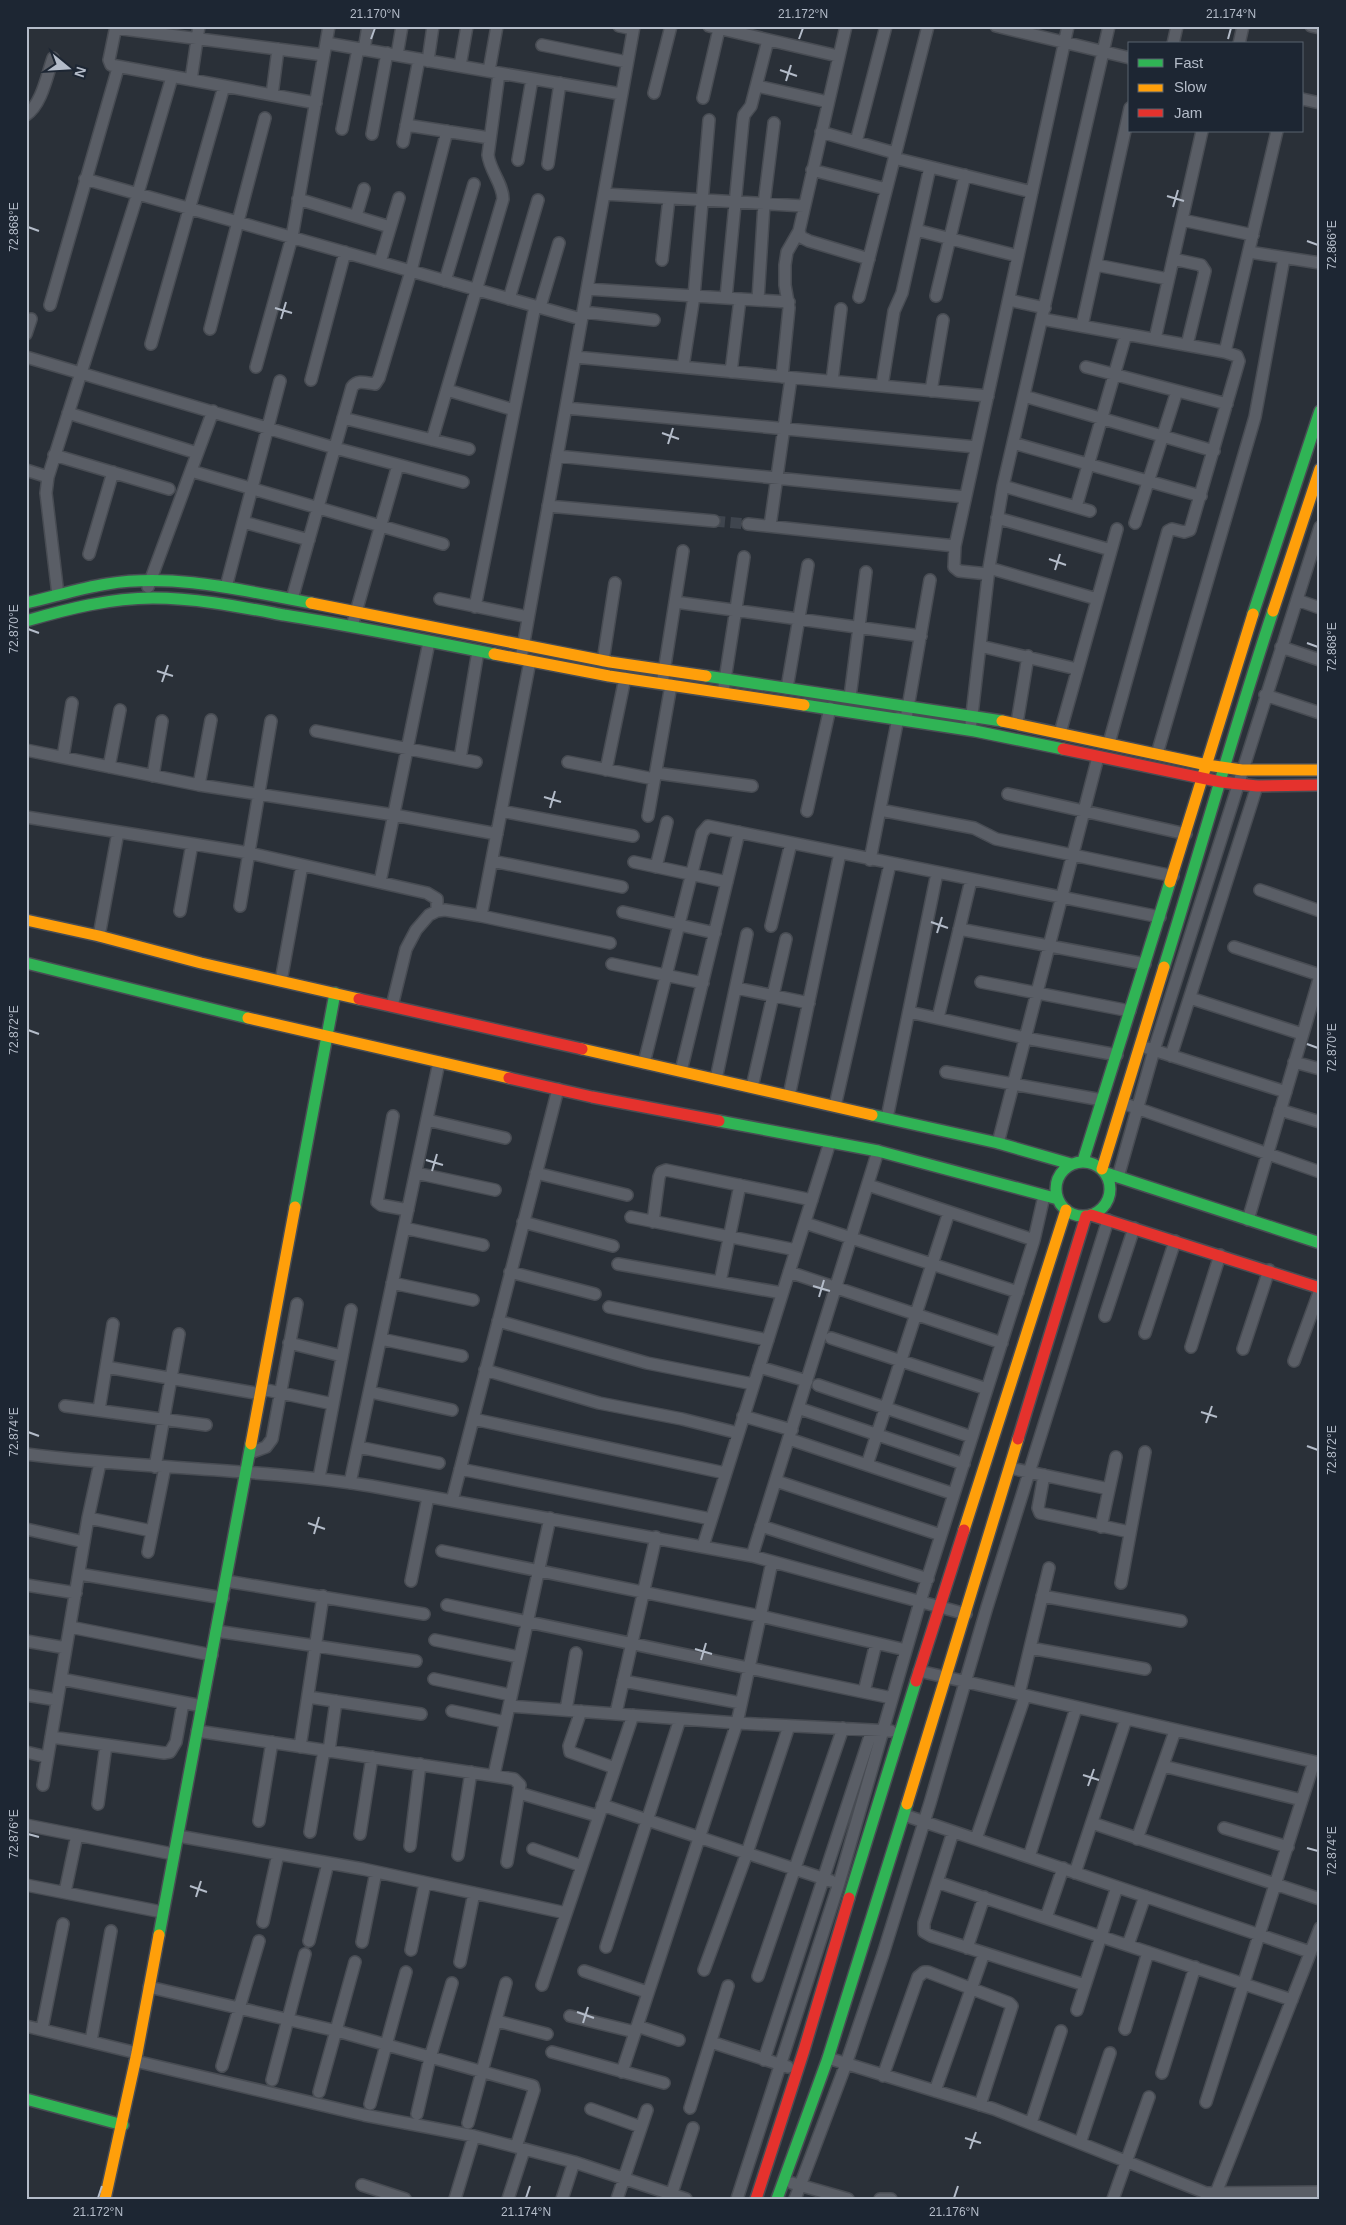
<svg xmlns="http://www.w3.org/2000/svg" width="1346" height="2225" font-family="Arial,sans-serif">
  <style>
    .lines { fill: none; stroke-linecap: round; stroke-linejoin: round }
    .street-tunnel { stroke: #3f454e; stroke-width: 11; stroke-dasharray: 11 5.5; stroke-linecap: butt }
    .street-casing { stroke: #484c53; stroke-width: 14 }
    .fast-casing { stroke: #484c53; stroke-width: 14 }
    .slow-casing { stroke: #484c53; stroke-width: 14 }
    .jam-casing { stroke: #484c53; stroke-width: 14 }
    .street { stroke: #5a5e66; stroke-width: 11 }
    .fast { stroke: #30b455; stroke-width: 11 }
    .slow { stroke: #ff9f0a; stroke-width: 11 }
    .jam { stroke: #e5322d; stroke-width: 11 }
    .ticks { fill: none; stroke: #b4bcc9; stroke-width: 2 }
    .neatline { fill: none; stroke: #b4bcc9; stroke-width: 2 }
    .ticks-label { font-size: 12px; text-anchor: middle; fill: #b4bcc9 }
  </style>
  <rect width="100%" height="100%" fill="#2a3038"/>
  <g class="lines">
    <path class="street-tunnel" d="M 714,521 L 748,524"/>
    <defs>
      <path id="street" d="M 116,26 L 109,60 L 111,65 L 316,103
        M 619,26 L 633,29
        M 709,26 L 838,56
        M 846,26 L 799,231 L 801,237 L 809,241 L 869,259
        M 996,26 L 1130,58
        M 1311,26 L 1320,28
        M 115,28 L 324,55
        M 326,43 L 621,94
        M 1173,44 L 1177,26
        M 1239,44 L 1243,26
        M 542,45 L 627,62
        M 364,50 L 368,26
        M 397,55 L 402,26
        M 428,61 L 433,26
        M 460,66 L 467,26
        M 489,71 L 497,26
        M 191,80 L 199,26
        M 757,86 L 828,102
        M 654,93 L 671,26
        M 272,95 L 278,49
        M 703,98 L 719,29
        M 1302,99 L 1320,103
        M 26,115 C 42,104 47,75 53,58
        M 406,125 L 490,138
        M 342,129 L 358,49
        M 821,132 L 895,153
        M 372,134 L 387,53
        M 403,142 L 419,59
        M 856,142 L 886,26
        M 894,158 L 1032,192
        M 518,160 L 532,79
        M 548,164 L 560,83
        M 812,170 L 886,189
        M 85,179 L 581,319
        M 604,194 L 804,206
        M 298,199 L 390,227
        M 356,216 L 364,189
        M 1182,220 L 1253,235
        M 916,230 L 1018,256
        M 1249,252 L 1320,263
        M 1173,259 L 1201,265 L 1205,271 L 1187,345
        M 662,260 L 669,198
        M 380,262 L 399,198
        M 1096,265 L 1168,279
        M 445,281 L 474,184
        M 587,289 L 789,302
        M 936,296 L 965,175
        M 859,297 L 928,26
        M 726,298 L 743,121 L 744,115 L 751,106 L 768,40
        M 509,299 L 538,200
        M 758,300 L 764,204 L 774,123
        M 1009,300 L 1045,308
        M 50,305 L 118,68
        M 540,307 L 559,243
        M 583,312 L 654,320
        M 1042,319 L 1225,352 L 1237,356 L 1239,361 L 1190,530 L 1184,532 L 1172,529 L 1168,531 L 1109,743
        M 1082,326 L 1130,108
        M 210,329 L 265,118
        M 26,334 L 31,319
        M 1155,339 L 1202,131
        M 151,344 L 224,86
        M 1225,352 L 1277,131
        M 26,357 L 335,448 L 463,482
        M 575,357 L 988,396
        M 256,367 L 292,237 L 329,26
        M 683,367 L 694,296 L 709,120
        M 1086,367 L 1227,404
        M 731,372 L 740,299
        M 782,377 L 789,308 L 785,285 L 785,265 L 787,252 L 799,231
        M 311,380 L 345,252
        M 832,381 L 841,309
        M 882,386 L 894,311 L 902,293 L 930,167
        M 447,390 L 514,410
        M 931,391 L 943,320
        M 1024,396 L 1214,451
        M 566,408 L 976,447
        M 68,413 L 197,453
        M 343,418 L 469,449
        M 432,440 L 503,199 C 503,184 490,171 488,155 L 499,73
        M 1013,443 L 1201,496
        M 54,455 L 169,489
        M 557,456 L 965,497
        M 26,470 L 48,477
        M 191,471 L 443,544
        M 1003,486 L 1090,511
        M 548,506 L 714,521
        M 1076,507 L 1126,334
        M 997,518 L 1111,550
        M 243,522 L 309,540
        M 1135,523 L 1177,391
        M 748,524 L 955,546
        M 770,526 L 791,378
        M 89,554 L 113,472
        M 989,568 L 1097,599
        M 988,574 L 959,571 L 954,567 L 955,546 L 1068,26
        M 148,587 L 213,411
        M 226,587 L 280,381
        M 58,595 L 46,493 L 48,477 L 138,193 L 172,77
        M 292,599 L 352,387 C 358,379 366,383 375,384 L 379,378 L 411,271 L 447,131
        M 440,599 L 528,617
        M 1297,600 L 1320,608
        M 675,602 L 921,636
        M 475,607 L 535,306
        M 352,626 L 398,465
        M 980,646 L 1077,669
        M 1281,647 L 1320,660
        M 522,653 L 634,26
        M 603,661 L 615,583
        M 663,678 L 683,551
        M 724,686 L 744,557
        M 787,688 L 808,565
        M 1265,695 L 1320,713
        M 850,697 L 866,572
        M 906,719 L 930,580
        M 971,723 L 989,568 L 1003,486 L 1109,26
        M 1017,723 L 1028,656
        M 316,731 L 476,762
        M 1060,733 L 1117,529
        M 26,750 L 199,785 L 394,815 L 497,834
        M 1157,754 L 1255,417 L 1284,258
        M 63,757 L 72,703
        M 460,759 L 478,651
        M 568,762 L 654,779
        M 109,767 L 120,710
        M 606,770 L 625,678
        M 656,773 L 752,786
        M 153,776 L 162,721
        M 199,785 L 211,720
        M 1008,794 L 1186,834
        M 880,810 L 974,828 L 996,839 L 1173,876
        M 501,811 L 633,836
        M 807,811 L 830,708
        M 648,816 L 671,685
        M 26,817 L 249,853 L 427,893 L 437,899 L 437,911
        M 870,860 L 898,718
        M 492,861 L 622,887
        M 634,862 L 727,882
        M 656,867 L 667,822
        M 380,882 L 429,642
        M 1260,890 L 1320,911
        M 240,906 L 271,721
        M 180,911 L 192,844
        M 623,912 L 715,933
        M 481,916 L 530,661
        M 771,926 L 791,843
        M 959,929 L 1145,964
        M 99,936 L 118,832
        M 1234,947 L 1320,975
        M 612,964 L 703,983
        M 281,981 L 302,865
        M 981,982 L 1130,1011
        M 736,988 L 809,1003
        M 1190,998 L 1302,1034
        M 392,1006 L 406,949 L 416,930 L 429,915 L 437,911 L 445,910 L 481,916 L 610,943
        M 909,1012 L 1025,1038 L 1117,1055
        M 938,1018 L 971,880
        M 1147,1048 L 1286,1092
        M 1171,1056 L 1257,786
        M 1294,1062 L 1320,1069
        M 644,1063 L 702,833 L 708,826 L 1160,917
        M 681,1071 L 739,832
        M 946,1072 L 1102,1100
        M 716,1079 L 747,934
        M 752,1087 L 786,939
        M 789,1096 L 840,853
        M 1122,1103 L 1320,1172
        M 835,1106 L 890,864
        M 1280,1110 L 1320,1122
        M 393,1116 L 377,1202 L 381,1205 L 408,1210
        M 887,1118 L 937,873
        M 427,1120 L 505,1138
        M 998,1143 L 1098,757
        M 416,1173 L 495,1190
        M 536,1173 L 627,1195
        M 1118,1177 L 1154,1050 L 1320,527
        M 868,1185 L 1034,1240
        M 631,1217 L 796,1250
        M 1248,1220 L 1320,976
        M 523,1222 L 613,1246
        M 653,1222 L 659,1177 L 661,1172 L 666,1170 L 812,1200
        M 805,1223 L 1018,1292
        M 404,1228 L 483,1245
        M 618,1264 L 782,1293
        M 510,1272 L 595,1294
        M 789,1272 L 1002,1343
        M 720,1282 L 740,1185
        M 392,1283 L 473,1300
        M 609,1307 L 768,1340
        M 1105,1316 L 1134,1228
        M 498,1321 L 647,1363 L 753,1384
        M 1145,1333 L 1175,1241
        M 831,1338 L 987,1389
        M 381,1339 L 462,1356
        M 289,1343 L 342,1356
        M 1191,1347 L 1220,1255
        M 1243,1349 L 1269,1270
        M 1294,1361 L 1320,1290
        M 106,1367 L 261,1394
        M 759,1367 L 807,1381
        M 485,1370 L 599,1403 L 682,1419 L 738,1433
        M 818,1385 L 972,1437
        M 262,1389 L 333,1404
        M 370,1392 L 452,1410
        M 65,1406 L 206,1425
        M 798,1408 L 964,1464
        M 99,1410 L 113,1324
        M 743,1416 L 792,1430
        M 473,1419 L 725,1473
        M 789,1439 L 954,1494
        M 358,1447 L 439,1463
        M 250,1453 L 266,1447 L 272,1439 L 297,1304
        M 26,1454 C 141,1469 257,1468 371,1486 L 752,1556 L 966,1614
        M 867,1465 L 949,1212
        M 155,1467 L 179,1334
        M 1010,1468 L 1109,1489
        M 460,1469 L 711,1519
        M 1044,1475 L 1038,1508 L 1040,1513 L 1130,1532
        M 319,1478 L 351,1310
        M 776,1481 L 941,1535
        M 350,1483 L 439,1062
        M 452,1501 L 558,1089
        M 88,1518 L 152,1531
        M 761,1526 L 928,1579
        M 1101,1527 L 1116,1457
        M 26,1529 L 84,1542
        M 703,1546 L 830,1142
        M 442,1551 L 760,1616 L 906,1650
        M 148,1552 L 165,1467
        M 752,1556 L 878,1151
        M 79,1574 L 223,1598
        M 226,1581 L 424,1614
        M 411,1581 L 428,1497
        M 1121,1583 L 1145,1452
        M 26,1585 L 76,1593
        M 1042,1596 L 1181,1621
        M 447,1605 L 892,1698
        M 70,1627 L 212,1655
        M 216,1631 L 416,1661
        M 435,1640 L 519,1657
        M 26,1641 L 66,1648
        M 1030,1648 L 1145,1669
        M 919,1671 L 1320,1763
        M 61,1679 L 202,1706
        M 434,1679 L 511,1695
        M 623,1681 L 741,1703
        M 864,1692 L 876,1643
        M 1019,1694 L 1049,1568
        M 26,1695 L 57,1700
        M 308,1697 L 421,1714
        M 509,1706 L 737,1723 L 891,1731
        M 566,1710 L 576,1653
        M 452,1711 L 505,1722
        M 581,1711 L 569,1746 L 570,1752 L 615,1768
        M 616,1713 L 656,1537
        M 197,1731 L 514,1779 L 520,1785 L 507,1862
        M 51,1737 L 164,1753 L 170,1752 L 176,1742 L 183,1703
        M 300,1747 L 323,1596
        M 329,1751 L 336,1701
        M 26,1752 L 47,1757
        M 1163,1766 L 1302,1800
        M 494,1775 L 550,1518
        M 43,1785 L 88,1518 L 100,1463
        M 519,1793 L 598,1816
        M 98,1804 L 106,1745
        M 602,1805 L 831,1881
        M 904,1815 L 1310,1952
        M 259,1821 L 272,1742
        M 1092,1823 L 1320,1899
        M 26,1825 L 173,1854
        M 1224,1828 L 1288,1847
        M 310,1832 L 324,1750
        M 953,1832 L 924,1923 L 924,1932 L 931,1936 L 1085,1985
        M 360,1834 L 372,1757
        M 178,1836 L 363,1869 L 566,1913
        M 976,1839 L 1025,1696
        M 1137,1839 L 1175,1731
        M 410,1846 L 420,1764
        M 533,1849 L 582,1866
        M 458,1855 L 471,1772
        M 1029,1857 L 1076,1708
        M 1075,1873 L 1126,1719
        M 937,1882 L 1292,2000
        M 26,1885 L 162,1912
        M 65,1892 L 77,1835
        M 1046,1918 L 1063,1868
        M 263,1922 L 278,1854
        M 309,1941 L 328,1863
        M 362,1942 L 376,1872
        M 1128,1945 L 1145,1896
        M 606,1947 L 680,1719
        M 967,1948 L 984,1897
        M 411,1950 L 425,1883
        M 460,1962 L 474,1893
        M 704,1970 L 747,1853 L 789,1726
        M 584,1971 L 647,1992
        M 758,1976 L 843,1728
        M 542,1985 L 633,1715
        M 149,1987 L 337,2031 L 530,2085 L 533,2086 L 534,2090 L 516,2147
        M 1077,2010 L 1117,1887
        M 570,2016 L 635,2032
        M 497,2021 L 547,2034
        M 26,2026 L 137,2053
        M 637,2026 L 679,2040
        M 42,2029 L 63,1924
        M 1125,2029 L 1148,1952
        M 91,2041 L 111,1931
        M 711,2042 L 788,2067
        M 552,2052 L 664,2083
        M 828,2058 L 994,2109 L 1206,2193 L 1320,2192
        M 764,2060 L 872,1730
        M 135,2061 L 364,2115 L 474,2136 L 574,2162 L 686,2199
        M 222,2066 L 259,1941
        M 622,2072 L 737,1723 L 772,1562
        M 1162,2073 L 1195,1967
        M 883,2076 L 918,1977 L 924,1972 L 928,1972 L 1009,2003 L 1012,2006 L 980,2105
        M 272,2080 L 305,1954
        M 935,2091 L 984,1953
        M 319,2092 L 355,1962
        M 1206,2102 L 1314,1762
        M 370,2104 L 406,1972
        M 690,2108 L 728,1986
        M 591,2109 L 641,2127
        M 417,2114 L 430,2058 L 452,1983
        M 468,2123 L 506,1983
        M 1031,2123 L 1061,2031
        M 1080,2143 L 1110,2053
        M 792,2183 L 848,2199
        M 362,2185 L 405,2199
        M 1216,2193 L 1320,1928
        M 455,2199 L 474,2136
        M 508,2199 L 524,2150
        M 562,2199 L 574,2162
        M 617,2199 L 647,2110
        M 670,2199 L 693,2128
        M 737,2199 L 839,1883 L 920,1602 L 1034,1240 L 1044,1196
        M 795,2199 L 846,2064 L 883,1954 L 930,1803 L 987,1607 L 1108,1220
        M 880,2199 L 891,2199
        M 1113,2199 L 1149,2097"/>
      <path id="fast" d="M 26,603 C 53,597 80,588 107,584 C 176,573 244,591 311,603
        M 1253,614 L 1320,411
        M 26,621 C 67,609 110,598 153,598 C 197,598 241,607 284,615 C 354,626 424,640 494,654
        M 706,676 L 1002,721
        M 804,705 L 975,731 L 1063,749
        M 26,963 L 248,1018
        M 1164,967 C 1201,848 1234,729 1273,611
        M 872,1115 L 998,1143 L 1071,1164
        M 719,1121 L 878,1151 L 1058,1199
        M 1083,1161 L 1170,882
        M1056 1189a27 27 0 1 1 54 0a27 27 0 1 1-54 0Z
        M 1106,1173 L 1320,1243
        M 295,1207 L 335,993
        M 849,1898 L 916,1681
        M 159,1935 L 251,1444
        M 26,2099 L 123,2125
        M 777,2199 L 828,2058 L 907,1804"/>
      <path id="slow" d="M 311,603 L 610,662 L 706,676
        M 1273,611 L 1320,469
        M 494,654 L 609,676 L 804,705
        M 1002,721 L 1207,765 L 1242,770 L 1320,770
        M 1170,882 L 1253,614
        M 26,920 L 99,936 L 201,963 L 359,999
        M 248,1018 L 509,1078
        M 582,1049 L 872,1115
        M 1102,1169 L 1164,967
        M 251,1444 L 295,1207
        M 964,1530 L 1066,1210
        M 907,1804 L 1018,1439
        M 105,2199 L 137,2053 L 159,1935"/>
      <path id="jam" d="M 1063,749 L 1221,782 L 1257,786 L 1320,785
        M 359,999 L 582,1049
        M 509,1078 L 592,1097 L 719,1121
        M 1091,1215 L 1320,1288
        M 1018,1439 L 1086,1216
        M 916,1681 L 964,1530
        M 756,2199 L 804,2050 L 849,1898"/>
    </defs>
    <use href="#street" class="street-casing"/>
    <use href="#fast" class="fast-casing"/>
    <use href="#slow" class="slow-casing"/>
    <use href="#jam" class="jam-casing"/>
    <use href="#street" class="street"/>
    <use href="#fast" class="fast"/>
    <use href="#slow" class="slow"/>
    <use href="#jam" class="jam"/>
  </g>
  <path class="ticks" d="M 371,39 L 375,28M 799,39 L 803,28M 1228,39 L 1231,28M 780,70 L 797,76M 786,81 L 791,65M 1167,196 L 1184,201M 1173,207 L 1178,190M 28,227 L 39,231M 1307,241 L 1318,245M 275,308 L 292,313M 281,319 L 286,302M 662,433 L 679,439M 668,444 L 673,428M 1049,559 L 1066,565M 1055,570 L 1060,554M 28,629 L 39,633M 1307,643 L 1318,647M 157,671 L 173,676M 162,682 L 168,665M 544,797 L 561,802M 550,808 L 555,791M 931,922 L 948,928M 937,933 L 942,917M 28,1030 L 39,1034M 1307,1044 L 1318,1048M 426,1160 L 443,1165M 432,1171 L 437,1154M 813,1286 L 830,1291M 819,1297 L 824,1280M 1201,1412 L 1217,1417M 1206,1423 L 1212,1406M 28,1432 L 39,1436M 1307,1446 L 1318,1450M 308,1523 L 325,1529M 314,1534 L 319,1517M 695,1649 L 712,1654M 701,1660 L 706,1643M 1083,1775 L 1099,1780M 1088,1786 L 1094,1769M 28,1834 L 39,1837M 1307,1848 L 1318,1851M 190,1886 L 207,1892M 196,1897 L 201,1881M 577,2012 L 594,2018M 583,2023 L 588,2007M 965,2138 L 981,2143M 970,2149 L 976,2132M 98,2198 L 102,2186M 526,2198 L 530,2186M 954,2198 L 958,2186"/>
  <rect width="1346" height="2225" fill="none" stroke="#1d2633" stroke-width="55"/>
  <rect x="1128" y="42" width="175" height="90" fill="#1d2633" stroke="#59626f"/>
  <rect x="1138" y="59" width="25" height="8" fill="#30b455" stroke="#59626f"/>
  <text x="1174" y="68" font-size="15" fill="#b4bcc9">Fast</text>
  <rect x="1138" y="84" width="25" height="8" fill="#ff9f0a" stroke="#59626f"/>
  <text x="1174" y="92" font-size="15" fill="#b4bcc9">Slow</text>
  <rect x="1138" y="109" width="25" height="8" fill="#e5322d" stroke="#59626f"/>
  <text x="1174" y="118" font-size="15" fill="#b4bcc9">Jam</text>
  <g transform="translate(68 68) rotate(108)" stroke="#1d2633" stroke-width="4" paint-order="stroke">
  <path d="M0-4L9 19L0 12L-9 19Z" fill="#b4bcc9"/>
  <text y="-8" font-size="14" font-weight="bold" text-anchor="middle" fill="#b4bcc9">N</text>
  </g>
  <rect x="28" y="28" width="1290" height="2170" class="neatline"/>
  <g class="ticks-label">
    <text x="375" y="18">21.170°N</text>
    <text x="803" y="18">21.172°N</text>
    <text x="1231" y="18">21.174°N</text>
    <text transform="translate(14 227) rotate(-90)" y="4">72.868°E</text>
    <text transform="translate(1332 245) rotate(-90)" y="4">72.866°E</text>
    <text transform="translate(14 629) rotate(-90)" y="4">72.870°E</text>
    <text transform="translate(1332 647) rotate(-90)" y="4">72.868°E</text>
    <text transform="translate(14 1030) rotate(-90)" y="4">72.872°E</text>
    <text transform="translate(1332 1048) rotate(-90)" y="4">72.870°E</text>
    <text transform="translate(14 1432) rotate(-90)" y="4">72.874°E</text>
    <text transform="translate(1332 1450) rotate(-90)" y="4">72.872°E</text>
    <text transform="translate(14 1834) rotate(-90)" y="4">72.876°E</text>
    <text transform="translate(1332 1851) rotate(-90)" y="4">72.874°E</text>
    <text x="98" y="2216">21.172°N</text>
    <text x="526" y="2216">21.174°N</text>
    <text x="954" y="2216">21.176°N</text>
  </g>
</svg>
